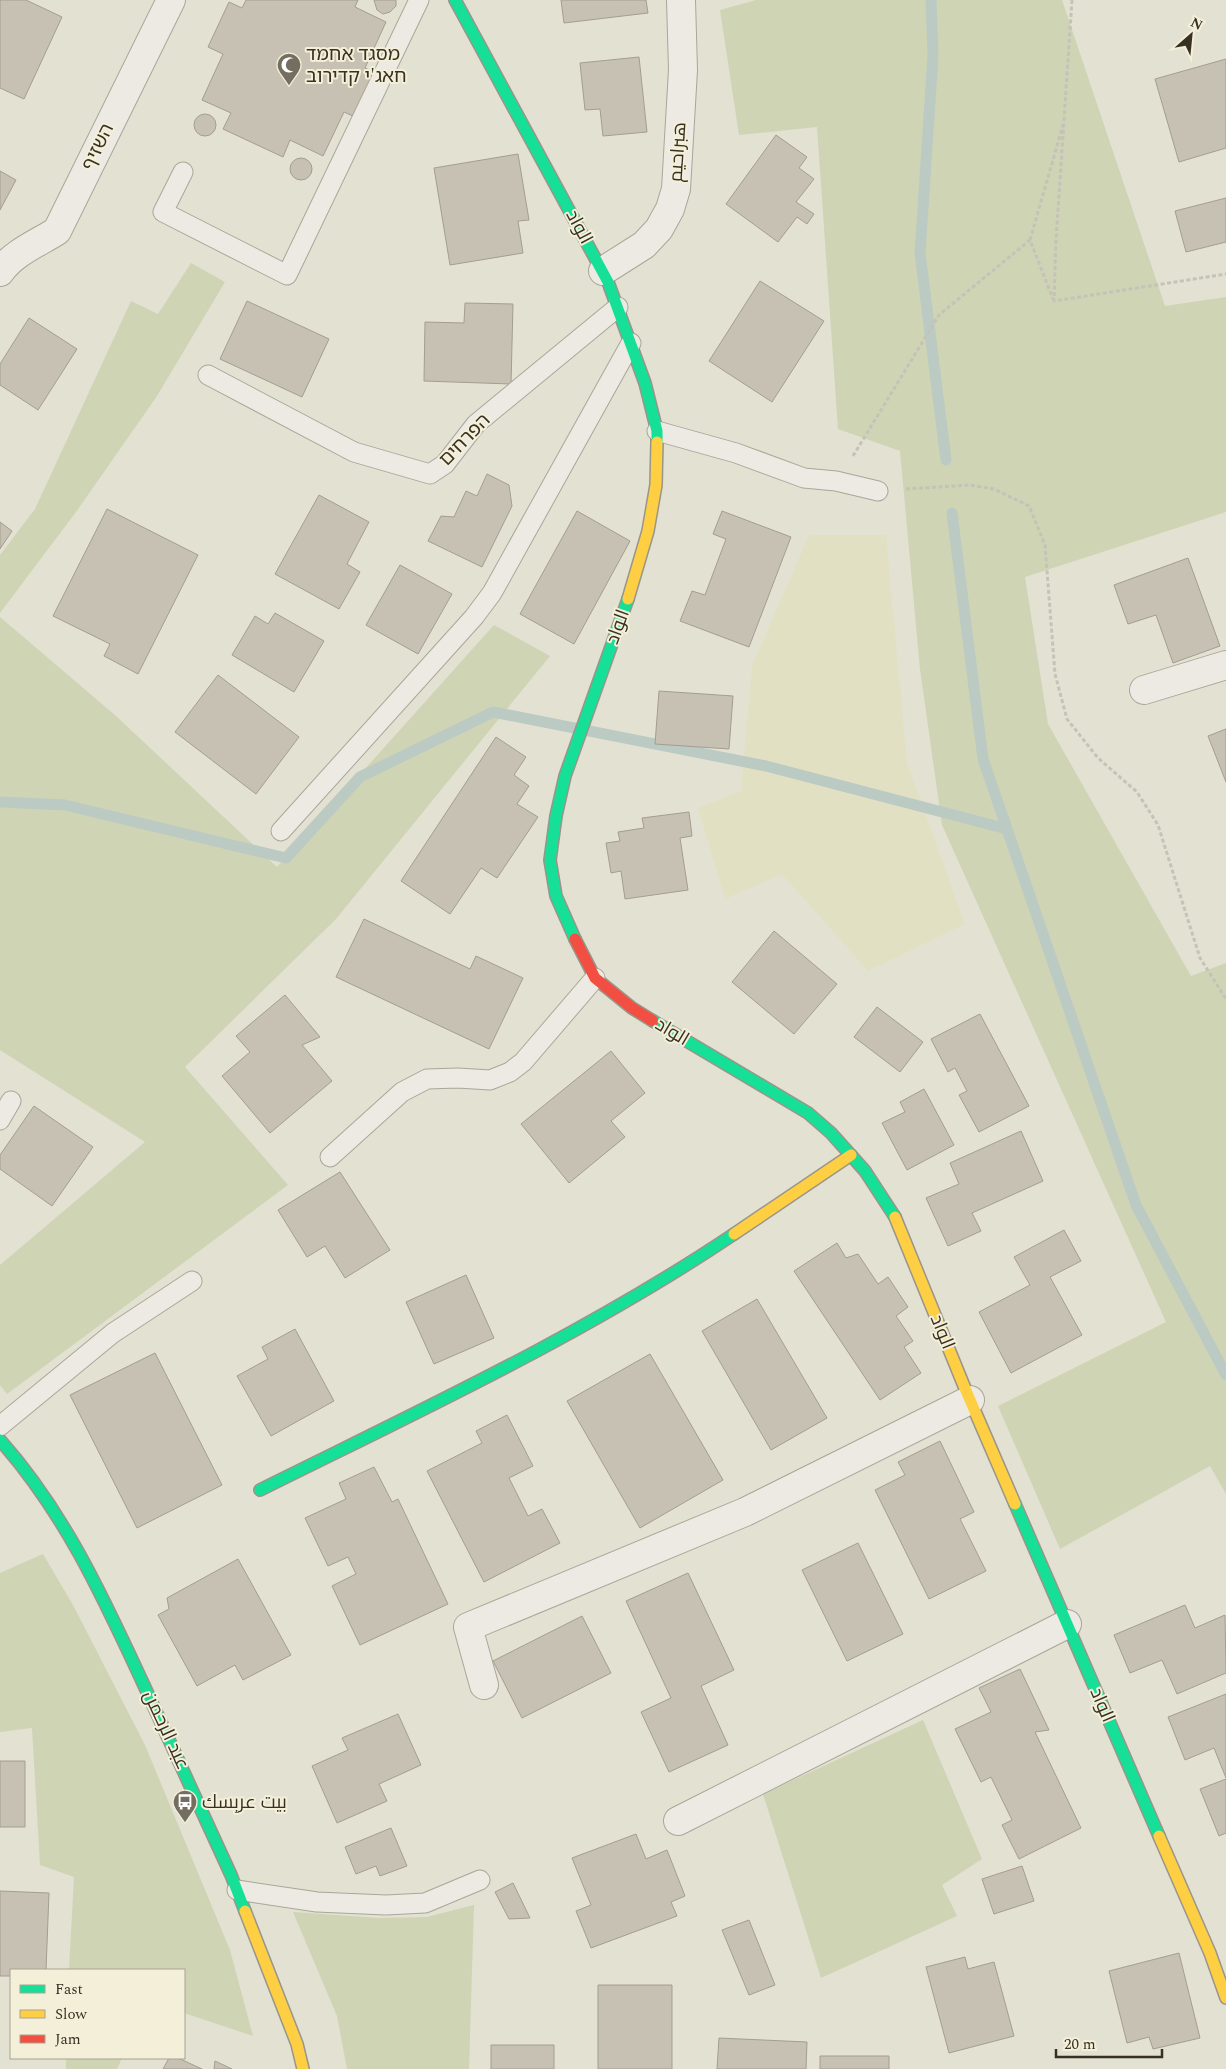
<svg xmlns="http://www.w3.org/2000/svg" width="1226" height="2069" font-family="Spectral,Cairo,'Noto Sans Hebrew',serif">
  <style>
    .farmland { fill: #e2e0c3 }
    .green { fill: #cfd4b5 }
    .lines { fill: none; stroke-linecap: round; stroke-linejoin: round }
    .stream { stroke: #bbcac3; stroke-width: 11 }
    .building { fill: #c7c1b3; stroke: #a49d91 }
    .lane-casing { stroke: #a9a69a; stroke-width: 21 }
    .street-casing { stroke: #a9a69a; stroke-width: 30 }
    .fast-casing { stroke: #99958a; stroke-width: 14 }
    .slow-casing { stroke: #99958a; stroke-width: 14 }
    .jam-casing { stroke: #99958a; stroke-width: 14 }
    .path { stroke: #c5c2b8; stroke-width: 3; stroke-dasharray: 4 2.5; stroke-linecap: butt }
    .lane { stroke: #eceae2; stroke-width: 19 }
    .street { stroke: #eceae2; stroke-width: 28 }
    .fast { stroke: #16e098; stroke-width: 11 }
    .slow { stroke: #ffcf43; stroke-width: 11 }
    .jam { stroke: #f24e42; stroke-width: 11 }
    .labels { text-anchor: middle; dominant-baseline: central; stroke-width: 4; stroke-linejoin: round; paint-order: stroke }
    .poi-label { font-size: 19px; fill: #383022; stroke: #f3efd9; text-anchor: start }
    .street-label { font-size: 19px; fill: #383022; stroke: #f3efd9 }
  </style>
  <rect width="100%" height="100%" fill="#e3e1d2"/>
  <path class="farmland" d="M 809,535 L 886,535 L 907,763 L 965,924 L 868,971 L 782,874 L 725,899 L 698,808 L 741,791 L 752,666 Z"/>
  <path class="green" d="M 756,0 L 1062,0 L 1165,306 L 1226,297 L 1226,512 L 1025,577 L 1048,724 L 1191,976 L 1226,963 L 1226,1494 L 1210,1466 L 1060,1549 L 998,1406 L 1166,1322 L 942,825 L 920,669 L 900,451 L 838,429 L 817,127 L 739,135 L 720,10 Z
    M 191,263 L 225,282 L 157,396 L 76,512 L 0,613 L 0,555 L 35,509 L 131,301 L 158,314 Z
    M 0,617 L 116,716 L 277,867 L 494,625 L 550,656 L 336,919 L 185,1067 L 288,1185 L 7,1394 L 0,1385 L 0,1265 L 145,1142 L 0,1050 Z
    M 43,1554 L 73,1605 L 145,1745 L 230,1950 L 253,2036 L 184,2013 L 184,1970 L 69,1970 L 74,1877 L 40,1865 L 32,1728 L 0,1732 L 0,1573 Z
    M 923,1720 L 982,1859 L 942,1885 L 957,1916 L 821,1978 L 763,1794 Z
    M 474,1905 L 469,2069 L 347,2069 L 337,2016 L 293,1912 L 379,1918 L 427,1917 Z
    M 66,2058 L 122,2058 L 117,2069 L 66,2069 Z"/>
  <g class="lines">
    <path class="stream" d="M 931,0 L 933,56 L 920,253 L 946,460
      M 952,513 L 983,759 L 1136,1205 L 1226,1375
      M 0,802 L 65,805 L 286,858 L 360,777 L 493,712 L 766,766 L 1007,829"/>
  </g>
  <path class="building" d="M 0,0 L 26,0 L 62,17 L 24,99 L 0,88 Z
    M 246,0 L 358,0 L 355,7 L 386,22 L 365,68 L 376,73 L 355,117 L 344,112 L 323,156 L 290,140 L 283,157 L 223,129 L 231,113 L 202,100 L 223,54 L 208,47 L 229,2 L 242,8 Z
    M 374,0 L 396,0 L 396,6 L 390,12 L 383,14 L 377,10 Z
    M 561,0 L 646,0 L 648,13 L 564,23 Z
    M 639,57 L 647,132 L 603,136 L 600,109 L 585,110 L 580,63 Z
    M 1226,59 L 1226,148 L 1179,162 L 1155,79 Z
    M194 125a11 11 0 1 1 22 0a11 11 0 1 1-22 0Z
    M 776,135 L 807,157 L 799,168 L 814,179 L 796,202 L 814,214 L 807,224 L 797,217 L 778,242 L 726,204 Z
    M 518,154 L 529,220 L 518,221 L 523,253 L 450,265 L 434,168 Z
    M290 169a11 11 0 1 1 22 0a11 11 0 1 1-22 0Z
    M 0,171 L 16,180 L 0,210 Z
    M 1226,198 L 1226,242 L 1186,252 L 1175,211 Z
    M 760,281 L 824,321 L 772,402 L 709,361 Z
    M 247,301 L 329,339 L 302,397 L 220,359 Z
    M 465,303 L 513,304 L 511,384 L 424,381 L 425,322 L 464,323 Z
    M 29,318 L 77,349 L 38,410 L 0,385 L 0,364 Z
    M 487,474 L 509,485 L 512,506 L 482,567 L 428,541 L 441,516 L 454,517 L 466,491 L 477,496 Z
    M 319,495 L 369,522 L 347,564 L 360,572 L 339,609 L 275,574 Z
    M 107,509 L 198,555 L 138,674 L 104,656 L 110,644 L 53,616 Z
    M 577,511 L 630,541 L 574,644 L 520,614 Z
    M 722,511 L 791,537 L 749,647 L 680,621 L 692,591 L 705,595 L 726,539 L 713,534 Z
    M 0,522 L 12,531 L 0,549 Z
    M 1188,558 L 1220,646 L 1173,663 L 1156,615 L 1128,624 L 1114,585 Z
    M 400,565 L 452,594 L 418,654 L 366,625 Z
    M 275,613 L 324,641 L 294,692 L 232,655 L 255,616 L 268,624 Z
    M 218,675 L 299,737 L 256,794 L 175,732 Z
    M 659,691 L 733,696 L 729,749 L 655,744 Z
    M 1226,729 L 1226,782 L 1208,736 Z
    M 496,737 L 526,757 L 514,775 L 529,786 L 517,804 L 538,817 L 497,878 L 481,868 L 450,914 L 401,881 Z
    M 689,812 L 692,836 L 680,838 L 688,890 L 625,899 L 621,871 L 611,873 L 606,843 L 620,841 L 618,832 L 644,828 L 642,818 Z
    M 364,919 L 470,969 L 476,956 L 523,978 L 489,1049 L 336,977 Z
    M 774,931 L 837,984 L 794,1034 L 732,982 Z
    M 285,995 L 320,1037 L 302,1045 L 332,1081 L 270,1133 L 222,1076 L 250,1052 L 236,1036 Z
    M 877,1007 L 923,1042 L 900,1072 L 854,1037 Z
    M 980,1014 L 1029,1106 L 979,1132 L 959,1095 L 967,1091 L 955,1068 L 948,1072 L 931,1039 Z
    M 611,1051 L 645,1093 L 611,1121 L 625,1137 L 569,1183 L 521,1124 Z
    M 924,1089 L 954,1145 L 907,1170 L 882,1123 L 905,1112 L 900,1102 Z
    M 34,1106 L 93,1147 L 52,1206 L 0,1169 L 0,1155 Z
    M 1021,1131 L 1043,1181 L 972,1213 L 981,1231 L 948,1246 L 926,1198 L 959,1184 L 950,1163 Z
    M 340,1172 L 390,1250 L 345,1278 L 325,1246 L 307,1257 L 278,1210 Z
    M 1064,1230 L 1081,1261 L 1050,1277 L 1082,1335 L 1011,1373 L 979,1312 L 1030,1285 L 1014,1257 Z
    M 837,1243 L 846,1258 L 858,1254 L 878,1284 L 888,1277 L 908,1307 L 896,1316 L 913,1341 L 904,1347 L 921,1373 L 880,1400 L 794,1271 Z
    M 466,1275 L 494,1338 L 434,1364 L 406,1302 Z
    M 757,1299 L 827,1418 L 771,1450 L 702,1331 Z
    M 295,1329 L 334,1401 L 271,1436 L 237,1376 L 268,1359 L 262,1347 Z
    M 155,1353 L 222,1485 L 137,1528 L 70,1395 Z
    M 650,1354 L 723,1480 L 640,1528 L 567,1401 Z
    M 507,1415 L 533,1466 L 509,1478 L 528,1516 L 542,1509 L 560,1543 L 484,1582 L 427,1471 L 482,1443 L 476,1431 Z
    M 940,1441 L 974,1512 L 960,1519 L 986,1571 L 929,1599 L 875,1490 L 905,1475 L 898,1462 Z
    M 374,1467 L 392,1502 L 398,1499 L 448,1604 L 360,1645 L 332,1586 L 356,1574 L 348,1557 L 328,1566 L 305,1518 L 346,1499 L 339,1483 Z
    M 858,1543 L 903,1634 L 847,1661 L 802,1570 Z
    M 238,1559 L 291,1655 L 243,1680 L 235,1665 L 197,1686 L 158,1615 L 169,1609 L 167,1598 Z
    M 688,1573 L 734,1670 L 701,1686 L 728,1745 L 669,1772 L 641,1712 L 671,1698 L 626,1601 Z
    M 1185,1605 L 1195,1628 L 1225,1615 L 1226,1673 L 1177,1694 L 1162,1660 L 1130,1673 L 1114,1635 Z
    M 582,1616 L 611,1673 L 522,1718 L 493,1661 Z
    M 1020,1669 L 1049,1730 L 1035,1732 L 1081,1828 L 1019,1859 L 1002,1825 L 1012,1820 L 991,1777 L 981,1782 L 955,1729 L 991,1712 L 979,1688 Z
    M 1226,1694 L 1226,1778 L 1214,1748 L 1185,1760 L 1168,1717 Z
    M 398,1714 L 421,1765 L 379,1784 L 387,1801 L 337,1823 L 312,1766 L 348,1750 L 342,1738 Z
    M 0,1761 L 25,1761 L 25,1827 L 0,1827 Z
    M 1226,1779 L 1226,1833 L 1219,1836 L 1200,1789 Z
    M 391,1828 L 407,1866 L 380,1876 L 376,1866 L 356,1874 L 345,1847 Z
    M 636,1834 L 646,1859 L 667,1850 L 685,1896 L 671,1902 L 677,1916 L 591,1948 L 576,1911 L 591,1905 L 572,1858 Z
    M 1022,1866 L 1034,1901 L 994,1914 L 982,1879 Z
    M 513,1883 L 530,1918 L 509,1919 L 495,1892 Z
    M 0,1891 L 49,1893 L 46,1970 L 11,1970 L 11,1976 L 0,1976 Z
    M 749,1920 L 775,1985 L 749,1995 L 722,1930 Z
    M 1179,1953 L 1200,2038 L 1153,2049 L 1149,2037 L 1127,2043 L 1109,1971 Z
    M 965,1957 L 968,1969 L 994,1962 L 1014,2036 L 949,2053 L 926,1967 Z
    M 598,1985 L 672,1985 L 672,2069 L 598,2069 Z
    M 719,2038 L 807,2042 L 806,2069 L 717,2069 Z
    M 491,2045 L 554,2045 L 554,2069 L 491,2069 Z
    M 820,2056 L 889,2056 L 889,2069 L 820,2069 Z
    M 169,2058 L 178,2058 L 202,2069 L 163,2069 Z
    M 215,2061 L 232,2069 L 214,2069 Z"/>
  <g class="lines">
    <defs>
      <path id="lane" d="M 183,172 L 163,212 L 287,275 L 419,0
        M 208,375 L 354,452 L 430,474 L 445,464 L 476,424 L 618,307
        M 657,431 L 736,453 L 804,478 L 836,481 L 878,491
        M 281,831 L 474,617 L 492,593 L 631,343
        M 0,1120 L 11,1101
        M 330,1157 L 402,1092 L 427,1079 L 458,1078 L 490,1080 L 510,1072 L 523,1062 L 595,978
        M 0,1426 L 113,1333 L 192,1281
        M 237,1890 L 317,1902 L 386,1905 L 425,1903 L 480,1880"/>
      <path id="street" d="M 603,271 L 644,245 L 659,229 L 670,209 L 676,189 L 683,70 L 681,0
        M 0,272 C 13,253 38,243 57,231 L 171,0
        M 1144,690 L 1226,665
        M 484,1685 L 468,1627 L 745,1512 L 970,1400
        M 678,1821 L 1067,1624"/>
      <path id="fast" d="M 455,0 L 608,282 L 645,383 L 657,431 L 657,442
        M 575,939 L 556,896 L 550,860 L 556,816 L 565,776 L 628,599
        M 653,1021 L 808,1113 L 831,1133 L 865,1171 L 895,1217
        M 0,1440 C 64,1512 102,1595 142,1681 C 172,1746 201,1810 231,1875 L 245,1911
        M 260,1490 C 421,1410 585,1334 734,1234
        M 1015,1504 L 1159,1836"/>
      <path id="slow" d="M 628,599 L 648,531 L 656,485 L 657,442
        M 895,1217 L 964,1386 L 1015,1504
        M 734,1234 L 851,1155
        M 1159,1836 L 1210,1953 L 1226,1998
        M 245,1911 L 297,2044 L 303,2069"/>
      <path id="jam" d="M 575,939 L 595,978 L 632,1008 L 653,1021"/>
    </defs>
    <use href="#lane" class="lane-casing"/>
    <use href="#street" class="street-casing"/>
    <use href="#fast" class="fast-casing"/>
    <use href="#slow" class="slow-casing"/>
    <use href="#jam" class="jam-casing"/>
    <path class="path" d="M 1072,0 L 1056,240 L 1054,301 L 1226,274
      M 1030,240 L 1063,125
      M 853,456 L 939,315 L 1030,240 L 1053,299
      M 906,489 L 970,485 L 994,489 L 1029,506 L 1045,545 L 1055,674 L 1067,719 L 1098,758 L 1137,792 L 1158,825 L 1200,958 L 1226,999"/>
    <use href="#lane" class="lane"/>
    <use href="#street" class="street"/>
    <use href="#fast" class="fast"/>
    <use href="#slow" class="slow"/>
    <use href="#jam" class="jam"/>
  </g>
  <defs>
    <symbol id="mosque-pin" viewBox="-11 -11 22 30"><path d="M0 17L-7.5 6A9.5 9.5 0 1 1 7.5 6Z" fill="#746e60" stroke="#f3efd9"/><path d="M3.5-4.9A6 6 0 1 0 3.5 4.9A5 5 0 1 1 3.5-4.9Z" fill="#fff"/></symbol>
    <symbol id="bus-pin" viewBox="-11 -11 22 30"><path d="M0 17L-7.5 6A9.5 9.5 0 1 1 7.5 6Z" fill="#746e60" stroke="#f3efd9"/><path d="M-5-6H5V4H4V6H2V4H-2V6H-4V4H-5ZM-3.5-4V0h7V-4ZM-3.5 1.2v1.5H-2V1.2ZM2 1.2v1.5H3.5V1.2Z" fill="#fff"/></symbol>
  </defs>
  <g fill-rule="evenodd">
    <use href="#mosque-pin" x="275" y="51" width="28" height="38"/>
    <use href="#bus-pin" x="171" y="1788" width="28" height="38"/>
  </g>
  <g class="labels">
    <g class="poi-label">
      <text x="306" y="54">מסגד אחמד<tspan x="306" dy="22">חאג'י קדירוב</tspan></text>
      <text x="202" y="1802">بيت عربِسك</text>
    </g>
    <g class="street-label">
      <text transform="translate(98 147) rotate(-64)">השזיף</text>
      <text transform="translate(678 152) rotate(-86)">هبراحيم</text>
      <text transform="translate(579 227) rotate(62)">الواد</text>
      <text transform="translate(465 440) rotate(-46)">הפרחים</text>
      <text transform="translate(618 627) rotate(-70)">الواد</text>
      <text transform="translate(672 1032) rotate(31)">الواد</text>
      <text transform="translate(942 1332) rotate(68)">الواد</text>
      <text transform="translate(1102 1705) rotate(67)">الواد</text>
      <text transform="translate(166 1730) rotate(65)">عبد الرحمن</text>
    </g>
  </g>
  <rect x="10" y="1969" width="175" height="90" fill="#f3efd9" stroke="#a8a390"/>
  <rect x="20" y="1985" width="25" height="8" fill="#16e098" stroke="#a8a390"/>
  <text x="55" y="1994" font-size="15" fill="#383022">Fast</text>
  <rect x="20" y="2010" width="25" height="8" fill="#ffcf43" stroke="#a8a390"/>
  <text x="55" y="2019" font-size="15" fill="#383022">Slow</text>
  <rect x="20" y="2035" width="25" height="8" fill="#f24e42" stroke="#a8a390"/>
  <text x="55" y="2044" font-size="15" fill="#383022">Jam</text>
  <g transform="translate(1191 35) rotate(27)" stroke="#f3efd9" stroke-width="4" paint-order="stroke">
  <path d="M0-4L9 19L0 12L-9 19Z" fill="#383022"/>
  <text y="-8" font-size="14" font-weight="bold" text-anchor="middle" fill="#383022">N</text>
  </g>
  <path d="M1056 2049v8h106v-8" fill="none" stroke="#383022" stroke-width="2.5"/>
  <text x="1064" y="2049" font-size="15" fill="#383022" stroke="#f3efd9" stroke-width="4" paint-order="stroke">20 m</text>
</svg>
